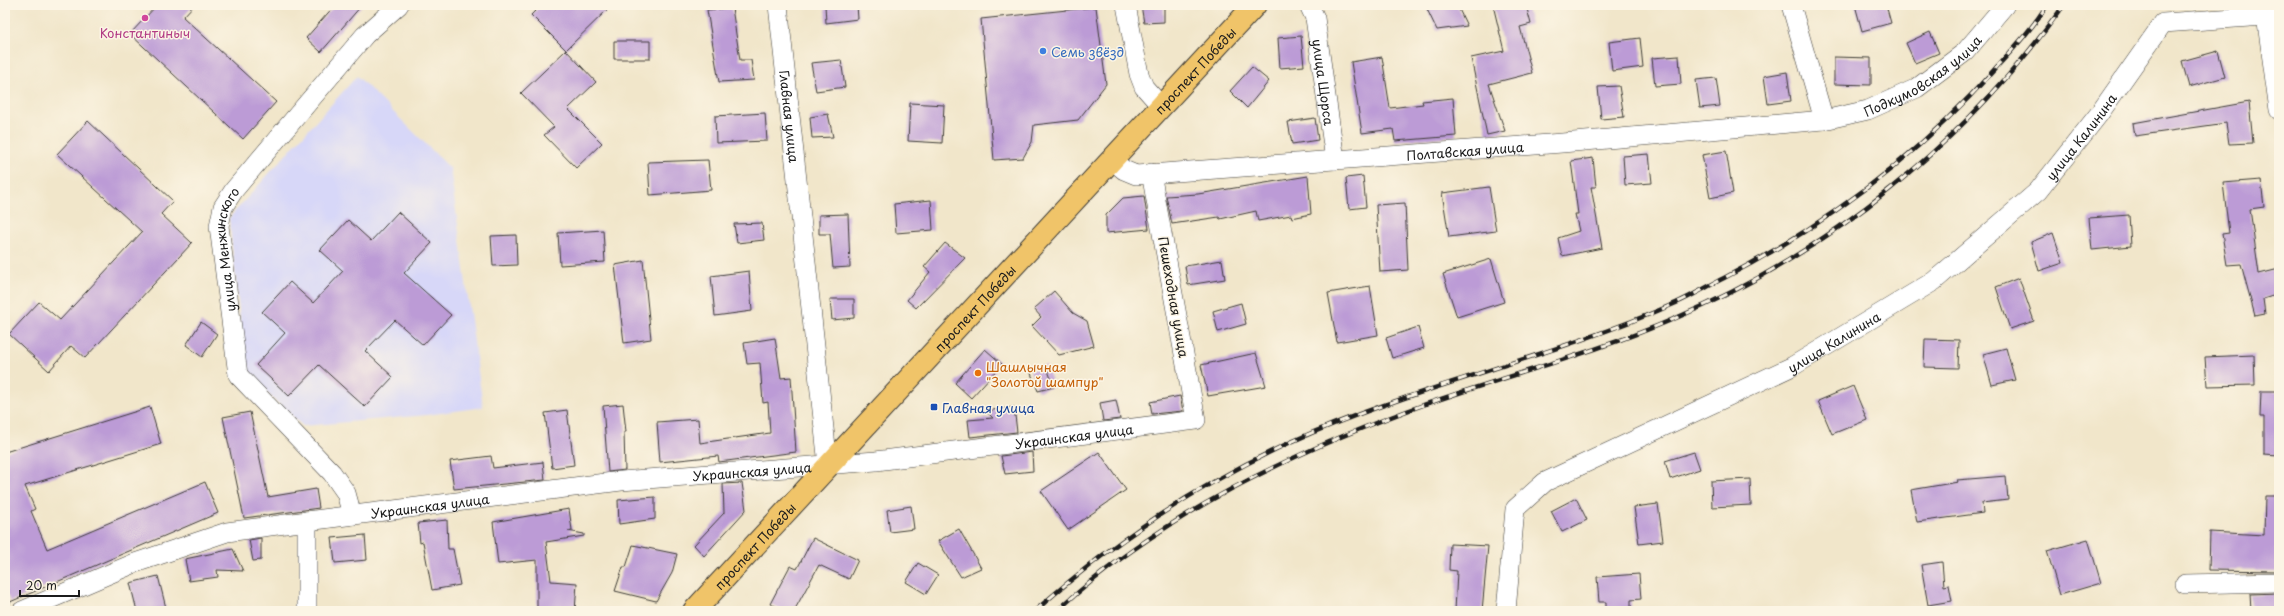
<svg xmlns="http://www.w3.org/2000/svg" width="2284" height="616" font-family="'Playpen Sans',sans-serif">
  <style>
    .built { fill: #d7d7f8 }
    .building { fill: #bc9bd6 }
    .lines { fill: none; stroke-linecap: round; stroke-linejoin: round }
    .street-casing { stroke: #3c3a36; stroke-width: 20 }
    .primary-casing { stroke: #3c3a36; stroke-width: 24 }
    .street { stroke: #fff; stroke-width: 19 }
    .primary { stroke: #f0c469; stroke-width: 22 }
    .rail-casing { stroke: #1c1c1c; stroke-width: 4.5 }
    .rail { stroke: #fcf5e5; stroke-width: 3; stroke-dasharray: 9; stroke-linecap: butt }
    .hotel-dot { fill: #d1479c; stroke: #fcf5e5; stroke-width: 1.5 }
    .shop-dot { fill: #3f7fe0; stroke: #fcf5e5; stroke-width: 1.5 }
    .food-dot { fill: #e8710a; stroke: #fcf5e5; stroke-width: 1.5 }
    .transit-dot { fill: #1a4fb4; stroke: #fcf5e5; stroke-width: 1.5 }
    .labels { text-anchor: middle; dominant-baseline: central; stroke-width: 3; stroke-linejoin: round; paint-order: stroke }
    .hotel-label { font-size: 13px; fill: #b23c85; stroke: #fcf5e5 }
    .shop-label { font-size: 13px; fill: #366cbe; stroke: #fcf5e5; text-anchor: start }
    .street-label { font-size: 13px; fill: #1c1c1c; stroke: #fcf5e5 }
    .food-label { font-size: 13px; fill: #c56008; stroke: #fcf5e5; text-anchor: start }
    .transit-label { font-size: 13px; fill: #164399; stroke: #fcf5e5; text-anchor: start }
  </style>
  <rect width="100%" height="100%" fill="#fcf5e5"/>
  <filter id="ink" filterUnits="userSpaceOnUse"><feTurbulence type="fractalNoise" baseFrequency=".025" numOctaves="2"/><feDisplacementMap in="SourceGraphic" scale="8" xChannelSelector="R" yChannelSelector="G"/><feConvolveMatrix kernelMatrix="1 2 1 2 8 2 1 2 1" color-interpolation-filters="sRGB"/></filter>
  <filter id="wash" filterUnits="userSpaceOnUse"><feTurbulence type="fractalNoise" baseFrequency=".012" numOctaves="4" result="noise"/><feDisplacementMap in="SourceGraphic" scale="16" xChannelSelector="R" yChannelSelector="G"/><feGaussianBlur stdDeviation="0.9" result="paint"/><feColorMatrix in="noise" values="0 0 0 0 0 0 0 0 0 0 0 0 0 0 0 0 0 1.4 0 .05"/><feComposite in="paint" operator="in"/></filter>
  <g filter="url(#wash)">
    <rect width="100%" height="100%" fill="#f1e6ca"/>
    <path class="built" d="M 357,76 L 450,168 L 483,407 L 427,415 L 303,426 L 246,374 L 229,218 Z"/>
    <g id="blocks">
      <path class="building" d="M 157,5 L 194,5 L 183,17 L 276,102 L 243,139 L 130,34 Z
        M 335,5 L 362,5 L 321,52 L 306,38 Z
        M 541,5 L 612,5 L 566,50 L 531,15 Z
        M 825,5 L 857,5 L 858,19 L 826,23 Z
        M 1141,5 L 1164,5 L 1164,22 L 1144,23 Z
        M 1425,5 L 1457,5 L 1467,26 L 1437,30 Z
        M 1493,5 L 1526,5 L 1531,24 L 1520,27 L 1532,73 L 1489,84 L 1505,131 L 1487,135 L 1471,58 L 1504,51 Z
        M 1855,5 L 1886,5 L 1891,23 L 1862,31 Z
        M 1096,7 L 1106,84 L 1078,120 L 1034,125 L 1032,142 L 1023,158 L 994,160 L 981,19 Z
        M 732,8 L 740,60 L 751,60 L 754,80 L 719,82 L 707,10 Z
        M 1930,32 L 1939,53 L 1915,63 L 1906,43 Z
        M 1301,36 L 1304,66 L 1280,68 L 1278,38 Z
        M 1640,38 L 1643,67 L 1612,71 L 1609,42 Z
        M 614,41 L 650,41 L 650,59 L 614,59 Z
        M 566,50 L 596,82 L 568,109 L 602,143 L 576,168 L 544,135 L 554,127 L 521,93 Z
        M 2218,51 L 2225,77 L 2189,87 L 2182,61 Z
        M 1679,56 L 1681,84 L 1655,86 L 1652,58 Z
        M 1382,57 L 1390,108 L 1423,104 L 1422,101 L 1453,98 L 1456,136 L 1395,141 L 1393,129 L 1362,133 L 1351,62 Z
        M 1834,57 L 1871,58 L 1871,85 L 1834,84 Z
        M 841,60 L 845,87 L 816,91 L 811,63 Z
        M 1252,67 L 1269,81 L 1247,108 L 1230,91 Z
        M 1787,72 L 1791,101 L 1768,104 L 1764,76 Z
        M 1716,78 L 1720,106 L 1700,108 L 1696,80 Z
        M 1619,86 L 1624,117 L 1601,119 L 1598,87 Z
        M 2249,102 L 2253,143 L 2229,144 L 2226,123 L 2135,136 L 2133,123 Z
        M 910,103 L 944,105 L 942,143 L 908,141 Z
        M 765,113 L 767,141 L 716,143 L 715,116 Z
        M 828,114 L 833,137 L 812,138 L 810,117 Z
        M 1315,118 L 1318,140 L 1292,144 L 1288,122 Z
        M 88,121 L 173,201 L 161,214 L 192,243 L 85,358 L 71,346 L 49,371 L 9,334 L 39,302 L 60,320 L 142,232 L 57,154 Z
        M 1726,151 L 1733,193 L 1710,198 L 1702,155 Z
        M 1649,154 L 1652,183 L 1625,185 L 1623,156 Z
        M 1593,158 L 1596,187 L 1591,187 L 1602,248 L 1562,256 L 1558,238 L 1579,231 L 1575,214 L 1578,214 L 1571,161 Z
        M 708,160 L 711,190 L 650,195 L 648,162 Z
        M 1308,176 L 1311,214 L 1292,218 L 1291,215 L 1258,221 L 1256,211 L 1220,219 L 1219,217 L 1172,224 L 1166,196 L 1198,194 Z
        M 1363,176 L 1366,207 L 1349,209 L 1346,178 Z
        M 2261,180 L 2264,207 L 2250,209 L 2259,274 L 2279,269 L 2279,294 L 2263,299 L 2265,314 L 2255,316 L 2241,264 L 2227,265 L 2222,234 L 2229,233 L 2223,183 Z
        M 1489,187 L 1496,231 L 1449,237 L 1442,193 Z
        M 1144,196 L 1149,229 L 1106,233 L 1106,215 L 1123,198 Z
        M 931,200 L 933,230 L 896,233 L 894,204 Z
        M 1405,203 L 1408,270 L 1380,272 L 1376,205 Z
        M 398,212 L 432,243 L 404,273 L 451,315 L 423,345 L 395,320 L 365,351 L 393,377 L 365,407 L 319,365 L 289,396 L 256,365 L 285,333 L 262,312 L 290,282 L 313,303 L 343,271 L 320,250 L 348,220 L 371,241 Z
        M 848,214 L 850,267 L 833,268 L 830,234 L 819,234 L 819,215 Z
        M 2129,215 L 2131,246 L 2092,250 L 2089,218 Z
        M 762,223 L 764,240 L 737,243 L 734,224 Z
        M 603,230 L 605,262 L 560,265 L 558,233 Z
        M 2053,233 L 2063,263 L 2039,271 L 2031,242 Z
        M 516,235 L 517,265 L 493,266 L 491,236 Z
        M 945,243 L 965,258 L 916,308 L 907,300 L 930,272 L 924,267 Z
        M 1491,259 L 1504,302 L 1457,317 L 1443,274 Z
        M 643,260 L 651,339 L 624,343 L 615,265 Z
        M 1222,260 L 1225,279 L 1188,285 L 1185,266 Z
        M 749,271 L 752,311 L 715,316 L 711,276 Z
        M 2019,278 L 2034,321 L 2010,329 L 1996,287 Z
        M 1370,286 L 1378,335 L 1337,342 L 1328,293 Z
        M 1054,291 L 1073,313 L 1087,321 L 1094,346 L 1059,355 L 1032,326 L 1041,317 L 1034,309 Z
        M 830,299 L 854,299 L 854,318 L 832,320 Z
        M 1241,303 L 1246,324 L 1218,332 L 1213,311 Z
        M 201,322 L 217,334 L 202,357 L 186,345 Z
        M 1418,327 L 1424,348 L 1392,358 L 1386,338 Z
        M 775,338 L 781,378 L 791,377 L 796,452 L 719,462 L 718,456 L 660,462 L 657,422 L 698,419 L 700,443 L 770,433 L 768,402 L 763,403 L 760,363 L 747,364 L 744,343 Z
        M 1925,339 L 1959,340 L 1958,368 L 1924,367 Z
        M 2006,348 L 2015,380 L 1992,385 L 1983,354 Z
        M 985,349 L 1002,364 L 971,398 L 955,383 Z
        M 1256,353 L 1266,386 L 1208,396 L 1201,365 Z
        M 2254,355 L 2255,385 L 2207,386 L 2205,357 Z
        M 1046,365 L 1054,387 L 1038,391 L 1030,371 Z
        M 1853,386 L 1867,420 L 1832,434 L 1818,401 Z
        M 2261,391 L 2279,391 L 2279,455 L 2264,454 L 2264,417 L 2260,417 Z
        M 1180,396 L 1183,411 L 1152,414 L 1150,402 Z
        M 1116,400 L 1120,419 L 1103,421 L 1100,403 Z
        M 623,404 L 626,432 L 624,432 L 625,470 L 608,472 L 603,406 Z
        M 150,407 L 161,444 L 25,486 L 35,509 L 31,511 L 47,549 L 205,482 L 218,513 L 10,602 L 5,590 L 5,452 Z
        M 1014,407 L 1017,432 L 970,437 L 968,420 L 993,418 L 986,411 Z
        M 567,410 L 574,465 L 552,468 L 545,413 Z
        M 250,412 L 268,497 L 316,489 L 319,508 L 244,518 L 223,417 Z
        M 1032,452 L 1033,471 L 1005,474 L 1001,456 Z
        M 1099,452 L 1126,490 L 1068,530 L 1041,491 Z
        M 1694,452 L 1700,469 L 1670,479 L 1665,461 Z
        M 491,456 L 493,468 L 543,462 L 545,480 L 454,489 L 450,461 Z
        M 2006,476 L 2008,500 L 1982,503 L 1983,513 L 1917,522 L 1911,490 L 1958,482 L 1957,480 Z
        M 1750,479 L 1751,505 L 1712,507 L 1711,481 Z
        M 742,483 L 746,510 L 704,556 L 694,545 L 724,513 L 723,484 Z
        M 2265,496 L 2279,496 L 2279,571 L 2209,570 L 2210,532 L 2264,535 Z
        M 655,497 L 655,519 L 619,524 L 618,500 Z
        M 1576,498 L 1587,520 L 1562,532 L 1551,511 Z
        M 1658,504 L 1663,541 L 1639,544 L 1634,507 Z
        M 911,506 L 914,529 L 890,532 L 887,510 Z
        M 569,509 L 572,530 L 568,531 L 584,534 L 584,536 L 546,542 L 551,581 L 577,583 L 575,611 L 537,610 L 537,560 L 498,564 L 493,522 Z
        M 447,520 L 448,549 L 453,549 L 460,585 L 432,590 L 423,542 L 420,543 L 418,523 Z
        M 959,529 L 981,568 L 961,577 L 938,541 Z
        M 365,535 L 367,560 L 335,563 L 332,538 Z
        M 261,538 L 261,560 L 253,561 L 249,540 Z
        M 813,538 L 858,560 L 849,579 L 819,565 L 794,611 L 787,611 L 770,604 L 790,566 L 797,569 Z
        M 2088,539 L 2101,583 L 2060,595 L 2047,551 Z
        M 1450,544 L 1488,546 L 1482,611 L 1455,611 L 1457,571 L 1449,570 Z
        M 633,545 L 677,554 L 672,573 L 656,601 L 615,591 L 623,567 L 626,567 Z
        M 233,549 L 243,571 L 217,570 L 218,577 L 189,581 L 185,559 Z
        M 1942,562 L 1944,586 L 1949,585 L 1952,601 L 1928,605 L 1921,565 Z
        M 918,563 L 938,575 L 926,594 L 906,582 Z
        M 1639,574 L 1641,599 L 1631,600 L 1631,611 L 1606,611 L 1606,602 L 1599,602 L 1597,577 Z
        M 158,576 L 166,608 L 154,611 L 137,611 L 130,583 Z
        M 2279,593 L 2279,611 L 2251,611 L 2250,594 Z"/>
    </g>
  </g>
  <g filter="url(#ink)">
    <use href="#blocks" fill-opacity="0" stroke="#3c3a36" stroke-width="1"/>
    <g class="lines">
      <defs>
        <g id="street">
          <path id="s1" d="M 778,5 L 828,465"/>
          <path d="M 1126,5 L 1139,74 L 1144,87 L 1161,106"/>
          <path id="s2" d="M 1309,5 L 1315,18 L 1335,160"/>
          <path d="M 1791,5 L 1824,120"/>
          <path d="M 2263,5 L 2266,16 L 2279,110"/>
          <path id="s3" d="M 1111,159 L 1124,170 L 1136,175 L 1562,143 L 1824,120 L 1868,110 L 1917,88 L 1965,52 L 2005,5"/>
          <path id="s4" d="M 352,515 L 346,493 L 332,473 L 238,375 L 219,226 L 223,207 L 234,190 L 365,35 L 399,5"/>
          <path d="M 2185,584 L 2279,582"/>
          <path d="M 22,611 L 135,563 L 227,532 L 307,521"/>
          <path id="s5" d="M 307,611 L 307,521 L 621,481 L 876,461 L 1196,420 L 1151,173"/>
          <path id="s6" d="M 1506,611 L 1515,509 L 1545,482 L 1793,366 L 1934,281 L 2038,191 L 2099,114 L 2163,23 L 2279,15"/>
        </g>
        <g id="primary">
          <path id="s7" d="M 694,611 L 1255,5"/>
        </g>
      </defs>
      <use href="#street" class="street-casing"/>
      <use href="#primary" class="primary-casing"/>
      <use href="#street" class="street"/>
      <use href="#primary" class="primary"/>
      <defs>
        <path id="rail" d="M 1035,611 C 1111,543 1198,485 1291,442 C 1415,386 1551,358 1676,303 C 1692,296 1708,286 1724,278 C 1826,225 1918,156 1994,70 C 2013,49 2032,29 2047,5
          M 1057,611 C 1163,514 1292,452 1426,404 C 1509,375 1595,353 1676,318 C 1830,252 1966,142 2064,5"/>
      </defs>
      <use href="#rail" class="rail-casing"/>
      <use href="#rail" class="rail"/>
    </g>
  </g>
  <circle class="hotel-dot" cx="145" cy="18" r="4"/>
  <circle class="shop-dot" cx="1043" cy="51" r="4"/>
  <circle class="food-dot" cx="978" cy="373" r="4"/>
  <rect class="transit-dot" x="930" y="403" width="8" height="8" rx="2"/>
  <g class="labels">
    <g class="hotel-label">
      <text x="145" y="32">Константиныч</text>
    </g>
    <g class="shop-label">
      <text x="1051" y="51">Семь звёзд</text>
    </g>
    <g class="street-label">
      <text stroke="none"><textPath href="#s7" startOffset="737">проспект Победы</textPath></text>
      <text stroke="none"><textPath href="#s3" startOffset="830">Подкумовская улица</textPath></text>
      <text stroke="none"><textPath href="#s2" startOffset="79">улица Щорса</textPath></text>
      <text stroke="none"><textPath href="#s1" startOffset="112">Главная улица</textPath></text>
      <text stroke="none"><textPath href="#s6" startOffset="788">улица Калинина</textPath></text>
      <text stroke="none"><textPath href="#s3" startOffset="360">Полтавская улица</textPath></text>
      <text stroke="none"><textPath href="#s4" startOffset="311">улица Менжинского</textPath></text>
      <text transform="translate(1174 297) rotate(80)">Пешеходная улица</text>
      <text stroke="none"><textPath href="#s7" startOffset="413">проспект Победы</textPath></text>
      <text stroke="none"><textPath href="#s6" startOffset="464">улица Калинина</textPath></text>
      <text stroke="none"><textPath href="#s5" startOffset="862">Украинская улица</textPath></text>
      <text stroke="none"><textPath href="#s5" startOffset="538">Украинская улица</textPath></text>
      <text stroke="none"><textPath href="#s5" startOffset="214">Украинская улица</textPath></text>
      <text stroke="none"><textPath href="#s7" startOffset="89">проспект Победы</textPath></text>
    </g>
    <g class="food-label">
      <text x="986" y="366">Шашлычная<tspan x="986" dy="15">"Золотой шампур"</tspan></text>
    </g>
    <g class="transit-label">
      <text x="942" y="407">Главная улица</text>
    </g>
  </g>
  <rect width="2284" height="616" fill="none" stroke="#fcf5e5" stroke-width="20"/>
  <path d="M20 590v6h59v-6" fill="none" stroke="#1c1c1c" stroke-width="2"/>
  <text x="26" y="590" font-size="12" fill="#1c1c1c" stroke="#fcf5e5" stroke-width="3" paint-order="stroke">20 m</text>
</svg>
